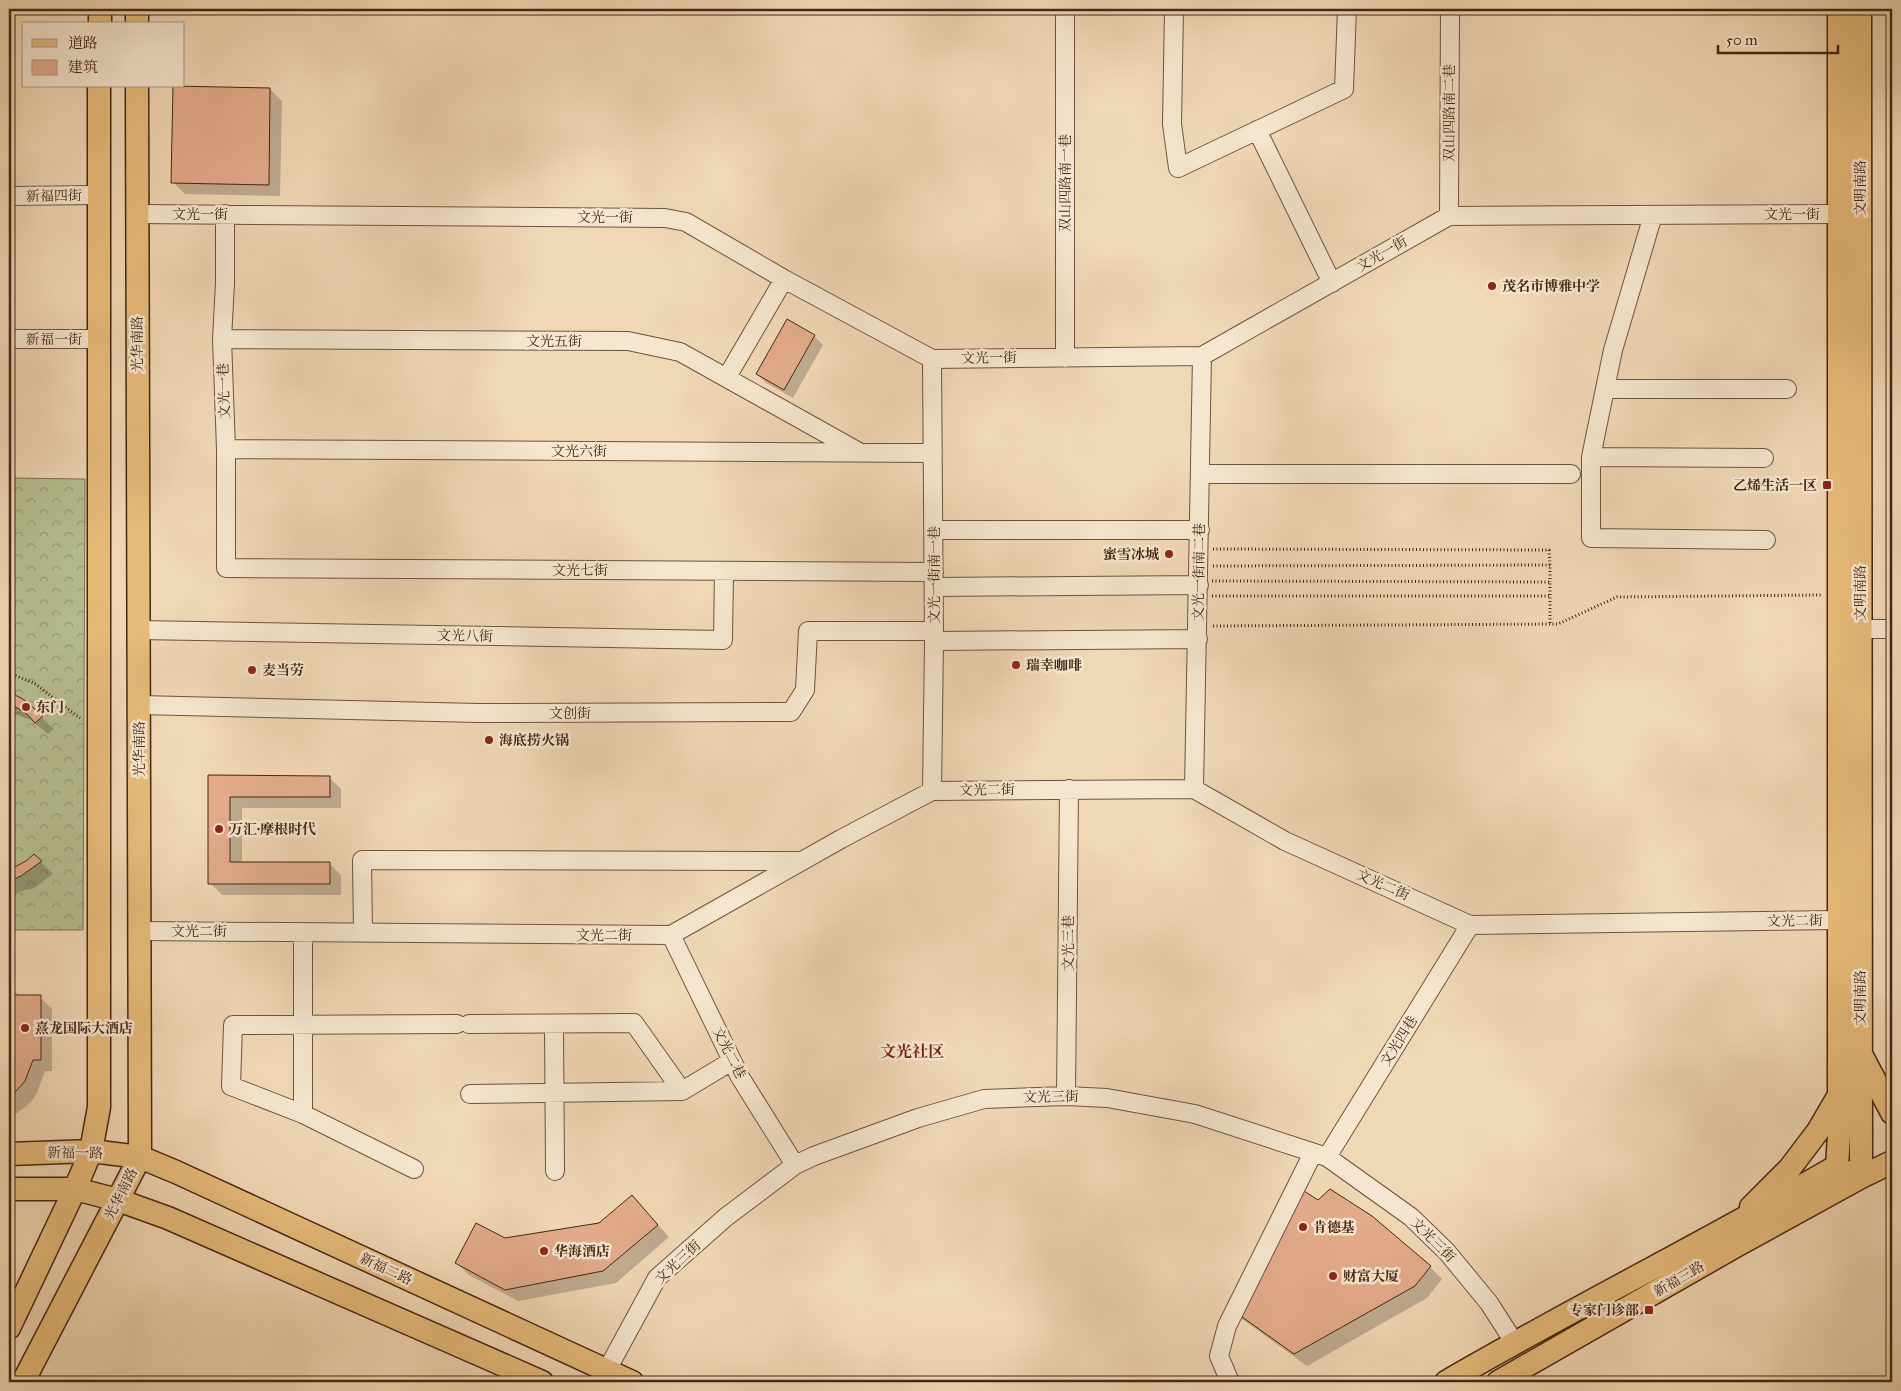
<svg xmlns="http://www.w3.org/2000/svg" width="1901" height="1391" font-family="'IM FELL Great Primer','Noto Serif SC',serif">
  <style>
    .forest { fill: url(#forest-crowns); stroke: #7d7353 }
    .shadow { fill: #0003 }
    .building { fill: #e3ab8a; stroke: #442715 }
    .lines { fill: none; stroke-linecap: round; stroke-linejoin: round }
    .minor-casing { stroke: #6f533d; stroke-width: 20 }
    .major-casing { stroke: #442715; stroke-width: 25 }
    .path { stroke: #442715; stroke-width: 3; stroke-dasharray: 1 2.5; stroke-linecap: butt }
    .minor { stroke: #f6e6cf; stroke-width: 18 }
    .major { stroke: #e8bc7a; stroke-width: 22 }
    .poi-dot { fill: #8f2418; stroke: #f6e6cf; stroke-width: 2 }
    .labels { text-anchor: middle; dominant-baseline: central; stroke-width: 5; stroke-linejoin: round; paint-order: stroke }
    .street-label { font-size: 14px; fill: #442715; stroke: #f6e6cf }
    .poi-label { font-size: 14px; font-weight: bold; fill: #442715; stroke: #f6e6cf; text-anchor: start }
    .quarter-label { font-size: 16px; font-weight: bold; fill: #7a1f14; stroke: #f6e6cf }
  </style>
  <defs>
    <pattern id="forest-crowns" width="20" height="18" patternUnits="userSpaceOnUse" patternTransform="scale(1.25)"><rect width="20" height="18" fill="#b6bf91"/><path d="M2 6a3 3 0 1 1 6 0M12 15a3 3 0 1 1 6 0" fill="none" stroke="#969b75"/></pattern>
  </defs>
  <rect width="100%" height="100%" fill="#f1d8b5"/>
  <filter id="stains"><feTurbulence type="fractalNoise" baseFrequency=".004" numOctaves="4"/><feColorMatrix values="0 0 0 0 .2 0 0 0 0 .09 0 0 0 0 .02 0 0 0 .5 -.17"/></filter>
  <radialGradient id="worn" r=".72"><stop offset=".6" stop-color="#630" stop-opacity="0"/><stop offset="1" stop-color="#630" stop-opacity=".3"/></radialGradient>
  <path class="forest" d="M 9,478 L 85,479 L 83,930 L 9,930 Z"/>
  <path class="shadow" d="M 270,89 L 282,101 L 280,196 L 185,194 L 173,182 Z
    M 814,336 L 823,345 L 793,398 L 766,383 L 757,374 Z
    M 9,694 L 23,700 L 54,729 L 48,734 L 31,720 L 9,712 Z
    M 210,777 L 329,777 L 341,789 L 341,808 L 242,808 L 242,863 L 329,863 L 341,875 L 341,895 L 222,895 L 210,883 Z
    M 34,855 L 53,874 L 34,888 L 9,894 L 9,870 L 17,868 Z
    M 9,989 L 13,989 L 21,997 L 40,997 L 52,1009 L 52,1071 L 45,1071 L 37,1093 L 31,1102 L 16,1114 L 9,1117 Z
    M 632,1196 L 669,1237 L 616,1283 L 518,1301 L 469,1275 L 457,1263 L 505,1239 L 600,1224 Z
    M 1319,1202 L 1430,1267 L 1442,1279 L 1427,1298 L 1307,1366 L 1242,1319 L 1230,1307 Z"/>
  <path class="building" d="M 173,86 L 270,88 L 269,185 L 171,183 Z
    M 787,319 L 815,335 L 784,390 L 756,374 Z
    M 9,692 L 23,699 L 43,716 L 35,723 L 27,714 L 9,703 Z
    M 208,775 L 330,776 L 330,797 L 230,797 L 230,862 L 330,862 L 330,884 L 208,884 Z
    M 34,854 L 42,861 L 21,876 L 9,881 L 9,870 L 26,861 Z
    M 9,987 L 14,987 L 14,995 L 41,995 L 41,1060 L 33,1060 L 25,1081 L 9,1099 Z
    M 1290,1182 L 1318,1200 L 1330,1189 L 1372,1216 L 1431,1266 L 1415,1286 L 1294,1354 L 1228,1307 Z
    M 632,1195 L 658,1225 L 603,1271 L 505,1290 L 455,1263 L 476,1223 L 505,1238 L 599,1223 Z"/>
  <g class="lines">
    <defs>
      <path id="minor" d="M 1065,9 L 1065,358
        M 1174,9 L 1172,124 L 1178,168 L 1344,89 L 1347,9
        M 1257,130 L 1332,283
        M 9,196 L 99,195
        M 137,214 L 665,218 L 686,222 L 784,279 L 932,359 L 1202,356 L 1449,216 L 1839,214
        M 225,214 L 225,283 L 222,339 L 226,449 L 226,568 L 934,572
        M 1653,215 L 1613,350 L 1591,457 L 1591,538 L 1766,540
        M 1449,216 L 1450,9
        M 9,339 L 99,339
        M 222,339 L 628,341 L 680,352 L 859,452
        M 727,377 L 784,279
        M 1605,389 L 1787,389
        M 226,449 L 933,453
        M 1591,457 L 1764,458
        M 1201,474 L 1571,474
        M 933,530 L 1200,530
        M 934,587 L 1199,585
        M 1860,629 L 1892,629
        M 138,630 L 723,640 L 724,571
        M 934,641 L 1198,639
        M 139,705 L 478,713 L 791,712 L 805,690 L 808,631 L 934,631
        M 1194,789 L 1202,356
        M 932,791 L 934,641 L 932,359
        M 139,931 L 671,935 L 841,839 L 932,791 L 1194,789 L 1285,841 L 1470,925 L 1839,920
        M 303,932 L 303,1114 L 231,1086 L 233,1025 L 457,1024
        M 363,933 L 362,860 L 799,861
        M 671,935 L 740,1077 L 795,1165
        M 469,1024 L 634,1023 L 682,1091 L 732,1061
        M 554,1024 L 555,1171
        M 470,1094 L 682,1091
        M 1066,1096 L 1069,789
        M 303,1114 L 414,1169
        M 1327,1157 L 1470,925
        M 607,1370 L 657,1278 L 726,1217 L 795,1165 L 814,1156 L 918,1118 L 984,1099 L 1066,1096 L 1107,1098 L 1195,1114 L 1327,1157 L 1411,1217 L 1447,1252 L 1489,1303 L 1514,1342
        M 1230,1382 L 1219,1356 L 1227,1326 L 1313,1153"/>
      <path id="major" d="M 137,9 L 137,24
        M 100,24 L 100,9
        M 1861,1054 L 1892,1113
        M 9,1154 L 91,1151 L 140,1157 L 176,1172 L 632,1382
        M 1837,1166 L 1839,1135 L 1839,9
        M 1850,1172 L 1861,1177 L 1892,1162
        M 9,1189 L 75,1189 L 118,1200 L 168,1218 L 542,1382
        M 1751,1207 L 1790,1168 L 1818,1131 L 1839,1095
        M 9,1328 L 75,1189 L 91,1151 L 99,1107 L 99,86
        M 23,1382 L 140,1157 L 137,86
        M 1446,1382 C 1575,1307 1708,1241 1837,1166
        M 1498,1382 L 1734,1247 L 1861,1177 L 1860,9"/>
    </defs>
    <use href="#minor" class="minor-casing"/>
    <use href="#major" class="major-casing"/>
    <path class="path" d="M 1213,549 L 1549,550 L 1550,565
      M 1213,566 L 1550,565 L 1550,582
      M 1212,581 L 1550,582 L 1550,624
      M 1212,596 L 1550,596
      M 1213,626 L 1558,624 L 1617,597 L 1821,595
      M 9,673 L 34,683 L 80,718"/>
    <use href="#minor" class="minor"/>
    <use href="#major" class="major"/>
  </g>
  <g class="poi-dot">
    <circle cx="1492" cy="286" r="5"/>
    <rect x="1822" y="480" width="10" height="10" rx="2.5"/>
    <circle cx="1169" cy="554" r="5"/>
    <circle cx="1016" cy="665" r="5"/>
    <circle cx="252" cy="670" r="5"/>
    <circle cx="26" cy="707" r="5"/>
    <circle cx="489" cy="740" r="5"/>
    <circle cx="219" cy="829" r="5"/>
    <circle cx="25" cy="1028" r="5"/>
    <circle cx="1303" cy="1227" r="5"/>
    <circle cx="544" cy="1251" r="5"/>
    <circle cx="1333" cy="1276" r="5"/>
    <rect x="1644" y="1305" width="10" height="10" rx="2.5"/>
  </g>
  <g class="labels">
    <g class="street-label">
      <text transform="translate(1449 113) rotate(-90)">双山四路南二巷</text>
      <text transform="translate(1065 183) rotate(-90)">双山四路南一巷</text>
      <text transform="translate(1860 188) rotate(-90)">文明南路</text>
      <text transform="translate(54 196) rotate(-1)">新福四街</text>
      <text x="200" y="214">文光一街</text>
      <text x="1792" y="214">文光一街</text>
      <text x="605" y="217">文光一街</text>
      <text transform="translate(1382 254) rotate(-30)">文光一街</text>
      <text x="54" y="339">新福一街</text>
      <text x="554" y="341">文光五街</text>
      <text transform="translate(137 344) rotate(-90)">光华南路</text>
      <text transform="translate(989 358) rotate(-1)">文光一街</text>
      <text transform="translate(224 391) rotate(-92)">文光一巷</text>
      <text x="579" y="451">文光六街</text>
      <text x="580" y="570">文光七街</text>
      <text transform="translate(1199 572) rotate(-89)">文光一街南二巷</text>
      <text transform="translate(934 575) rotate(-90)">文光一街南一巷</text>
      <text transform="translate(1860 593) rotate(-90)">文明南路</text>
      <text transform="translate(465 636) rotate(1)">文光八街</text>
      <text x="570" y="713">文创街</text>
      <text transform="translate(139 749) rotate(-90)">光华南路</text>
      <text transform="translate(987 790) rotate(-1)">文光二街</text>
      <text transform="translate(1383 885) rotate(24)">文光二街</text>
      <text transform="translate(1795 921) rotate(-1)">文光二街</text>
      <text x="199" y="931">文光二街</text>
      <text x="604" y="935">文光二街</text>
      <text transform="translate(1068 943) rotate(-90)">文光三巷</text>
      <text transform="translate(1860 998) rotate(-90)">文明南路</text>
      <text transform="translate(1399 1041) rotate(-58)">文光四巷</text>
      <text transform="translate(729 1053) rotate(63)">文光二巷</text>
      <text transform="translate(1051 1097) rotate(-1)">文光三街</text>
      <text transform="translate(75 1153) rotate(1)">新福一路</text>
      <text transform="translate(121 1194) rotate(-63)">光华南路</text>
      <text transform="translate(1433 1240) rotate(45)">文光三街</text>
      <text transform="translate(678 1262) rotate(-43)">文光三街</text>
      <text transform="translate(386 1269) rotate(25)">新福二路</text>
      <text transform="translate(1679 1279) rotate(-30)">新福三路</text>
    </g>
    <g class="poi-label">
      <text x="1502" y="286">茂名市博雅中学</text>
      <text x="1817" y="485" text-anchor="end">乙烯生活一区</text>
      <text x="1159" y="554" text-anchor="end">蜜雪冰城</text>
      <text x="1026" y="665">瑞幸咖啡</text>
      <text x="262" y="670">麦当劳</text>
      <text x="36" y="707">东门</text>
      <text x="499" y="740">海底捞火锅</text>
      <text x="229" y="829">万汇·摩根时代</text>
      <text x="35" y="1028">熹龙国际大酒店</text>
      <text x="1313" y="1227">肯德基</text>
      <text x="554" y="1251">华海酒店</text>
      <text x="1343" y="1276">财富大厦</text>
      <text x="1639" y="1310" text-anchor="end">专家门诊部</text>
    </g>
    <g class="quarter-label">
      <text x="912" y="1051">文光社区</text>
    </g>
  </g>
  <rect width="1901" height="1391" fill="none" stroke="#f1d8b5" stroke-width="30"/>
  <rect x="10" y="10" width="1881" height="1371" fill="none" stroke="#442715" stroke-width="2.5"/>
  <rect x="15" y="15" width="1871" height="1361" fill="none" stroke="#442715"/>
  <rect x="22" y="22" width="162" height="65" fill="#f6e6cf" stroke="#af9a85"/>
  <rect x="32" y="39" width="25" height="8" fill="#e8bc7a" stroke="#af9a85"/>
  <text x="68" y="48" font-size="15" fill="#442715">道路</text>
  <rect x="32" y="60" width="25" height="15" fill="#e3ab8a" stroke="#af9a85"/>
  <text x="68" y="72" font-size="15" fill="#442715">建筑</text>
  <path d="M1718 45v8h120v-8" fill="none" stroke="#442715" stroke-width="2.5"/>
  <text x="1726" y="45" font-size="15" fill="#442715" stroke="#f6e6cf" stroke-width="4" paint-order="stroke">50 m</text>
  <rect width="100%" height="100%" filter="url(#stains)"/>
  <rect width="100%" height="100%" fill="url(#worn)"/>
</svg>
